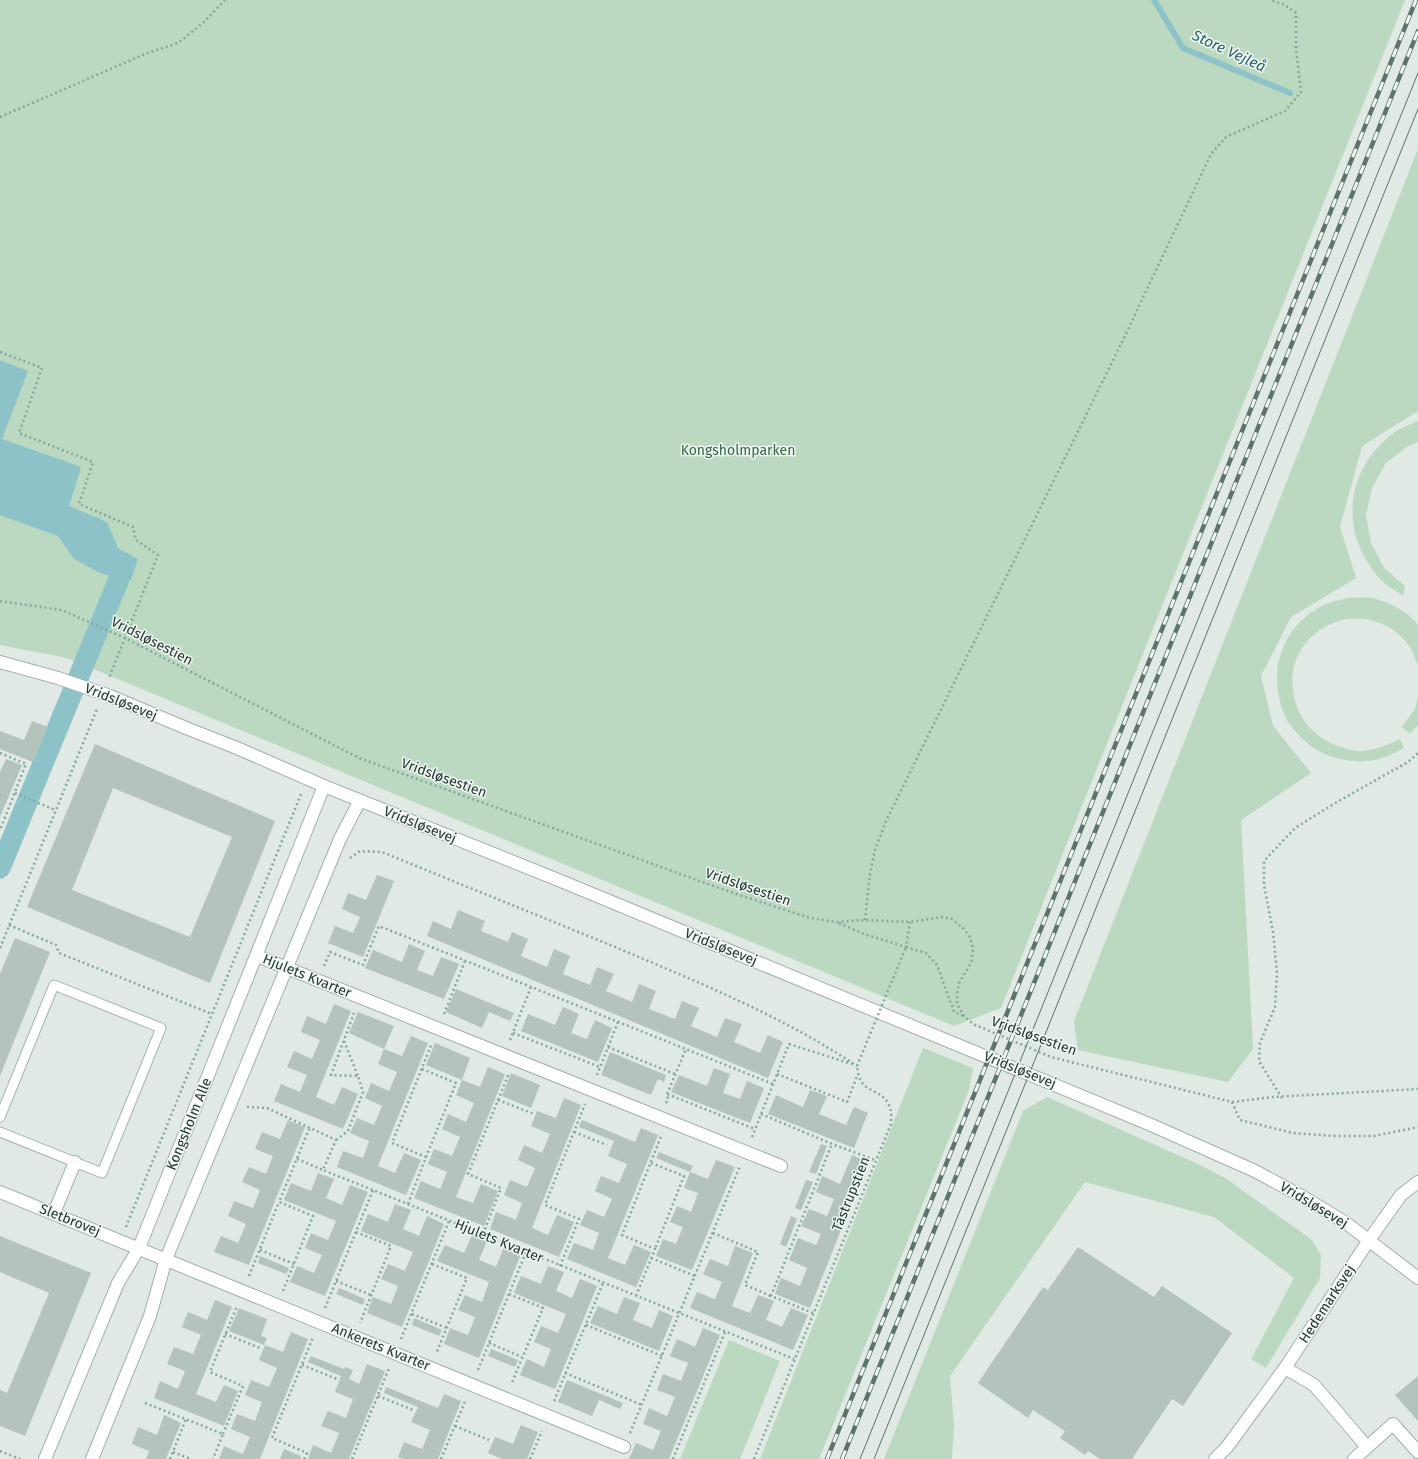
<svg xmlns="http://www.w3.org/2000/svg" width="1418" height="1459" font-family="'Fira Sans',sans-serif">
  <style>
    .green { fill: #bbd8c1 }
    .water { fill: #8dc2c8 }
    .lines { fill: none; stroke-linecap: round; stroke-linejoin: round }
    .stream { stroke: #8dc2c8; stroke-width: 6 }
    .canal { stroke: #8dc2c8; stroke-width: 21 }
    .building { fill: #b5c3bd; fill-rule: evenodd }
    .service-casing { stroke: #a3b0ab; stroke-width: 11 }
    .minor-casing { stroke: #a3b0ab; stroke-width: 14 }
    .tertiary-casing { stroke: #a3b0ab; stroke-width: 14 }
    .path { stroke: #84a99c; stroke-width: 2.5; stroke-dasharray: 2 3; stroke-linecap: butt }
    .service { stroke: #fff; stroke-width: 9 }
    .minor { stroke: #fff; stroke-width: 12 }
    .tertiary { stroke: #fff; stroke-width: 12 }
    .tram { stroke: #5d736c; stroke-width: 1 }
    .rail-casing { stroke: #5d736c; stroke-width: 4.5 }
    .rail { stroke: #f0f6f2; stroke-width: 3; stroke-dasharray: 9; stroke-linecap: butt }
    .tertiary-bridge-casing { stroke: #a3b0ab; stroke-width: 14; stroke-linecap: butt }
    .path-bridge { stroke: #84a99c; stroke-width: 2.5; stroke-dasharray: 2 3; stroke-linecap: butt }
    .tertiary-bridge { stroke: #fff; stroke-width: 12 }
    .labels { text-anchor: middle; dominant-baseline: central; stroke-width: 3; stroke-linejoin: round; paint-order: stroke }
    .park-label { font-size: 14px; fill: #316945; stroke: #f0f6f2 }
    .street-label { font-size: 14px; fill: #223731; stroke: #f0f6f2 }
    .water-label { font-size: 15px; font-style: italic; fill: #24636c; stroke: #f0f6f2 }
  </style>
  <rect width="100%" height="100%" fill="#e0e9e4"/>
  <path class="green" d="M 0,0 L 1405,0 L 1001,1008 L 954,1026 L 67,658 L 0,645 Z
    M 1418,149 L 1418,411 L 1362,446 L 1340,527 L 1356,578 L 1291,617 L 1261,676 L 1273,726 L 1311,773 L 1241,820 L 1253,1049 L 1228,1082 L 1078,1050 L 1074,1021 Z
    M 1418,421 L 1418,442 L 1408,446 L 1386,463 L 1372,488 L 1366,515 L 1371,543 L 1384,568 L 1405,586 L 1403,596 C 1395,590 1383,584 1377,576 C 1340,530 1345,472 1391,435 C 1398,429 1409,425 1418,421 Z
    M 1347,598 C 1355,598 1364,597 1372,598 C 1387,601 1409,612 1418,625 L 1418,665 C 1415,659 1413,651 1409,646 C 1399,631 1382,621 1364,619 C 1349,617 1336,620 1323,628 C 1272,659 1288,735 1345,748 C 1349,749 1353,751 1357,751 C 1373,752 1386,745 1400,739 L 1404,748 C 1396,752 1387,757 1379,759 C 1348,766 1316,756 1296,732 C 1293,728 1289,724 1287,720 C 1266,678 1279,629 1320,607 C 1328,602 1338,601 1347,598 Z
    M 1418,696 L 1418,725 L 1410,734 L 1402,727 L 1415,709 Z
    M 923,1048 L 973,1068 L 969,1090 L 819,1459 L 760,1459 Z
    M 1047,1097 L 1200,1165 L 1225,1178 L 1311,1239 L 1321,1255 L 1320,1278 L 1266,1368 L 1251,1359 L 1294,1278 L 1214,1217 L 1085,1182 L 950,1376 L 954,1425 L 952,1459 L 884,1459 L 1023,1111 Z
    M 729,1340 L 780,1361 L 740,1459 L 680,1459 Z"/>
  <path class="water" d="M 0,360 L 28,371 L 2,439 L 81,467 L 69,506 L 107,522 L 118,548 L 138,559 L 131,580 L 119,579 L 98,572 L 74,559 L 58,536 L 0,515 Z"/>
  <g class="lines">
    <path class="stream" d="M 1154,0 L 1183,48 L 1290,93"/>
    <path class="canal" d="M 0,868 L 119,579"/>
  </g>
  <path class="building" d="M 32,721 L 48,727 L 33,762 L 0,749 L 0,731 L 24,740 Z
    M 95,744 L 275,821 L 210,983 L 27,907 ZM 113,788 L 232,837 L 190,937 L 72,890 Z
    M 6,759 L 22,765 L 0,817 L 0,772 Z
    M 377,875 L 394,881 L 363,957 L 328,943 L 335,926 L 353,933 L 360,917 L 342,909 L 348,893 L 366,900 Z
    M 458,910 L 485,921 L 481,931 L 508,942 L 512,932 L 528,939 L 521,956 L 547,967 L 554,949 L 570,956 L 563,974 L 590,985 L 597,967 L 614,974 L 606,991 L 632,1002 L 639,984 L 656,991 L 649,1009 L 675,1019 L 682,1001 L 699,1008 L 691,1026 L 717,1037 L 725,1018 L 742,1024 L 734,1042 L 760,1053 L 768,1035 L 783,1042 L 768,1078 L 427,936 L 433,921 L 451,929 Z
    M 15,938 L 50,952 L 0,1076 L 0,974 Z
    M 409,944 L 425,951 L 417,970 L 433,976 L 441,957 L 459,964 L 444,999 L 365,968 L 373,950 L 402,962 Z
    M 456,989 L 514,1013 L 510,1021 L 489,1012 L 482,1028 L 446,1012 Z
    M 334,1004 L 351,1011 L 316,1097 L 334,1105 L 342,1087 L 358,1094 L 343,1129 L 274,1101 L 281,1084 L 300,1092 L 307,1075 L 287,1067 L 294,1051 L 312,1059 L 320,1040 L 301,1032 L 307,1016 L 326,1024 Z
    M 563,1007 L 579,1014 L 571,1033 L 587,1039 L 595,1020 L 612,1028 L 598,1062 L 521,1031 L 528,1014 L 555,1025 Z
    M 358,1012 L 394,1026 L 384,1049 L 349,1033 Z
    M 411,1036 L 428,1043 L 378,1166 L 395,1173 L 404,1153 L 421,1160 L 406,1195 L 337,1167 L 343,1151 L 363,1158 L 369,1141 L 350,1133 L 357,1118 L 374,1125 L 382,1106 L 365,1098 L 371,1083 L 389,1091 L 397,1072 L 378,1064 L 384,1049 L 402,1056 Z
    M 435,1043 L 470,1058 L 462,1080 L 426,1065 Z
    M 610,1052 L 666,1075 L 664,1082 L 658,1079 L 651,1095 L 601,1075 Z
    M 488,1067 L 505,1074 L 456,1197 L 473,1203 L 481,1184 L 498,1191 L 484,1226 L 414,1198 L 421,1181 L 440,1189 L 447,1172 L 428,1164 L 434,1149 L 452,1156 L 460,1137 L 442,1129 L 448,1114 L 466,1122 L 474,1103 L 456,1095 L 462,1080 L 480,1087 Z
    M 714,1068 L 730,1074 L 723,1093 L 740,1099 L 747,1081 L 764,1088 L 750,1123 L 671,1092 L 679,1075 L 707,1086 Z
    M 511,1073 L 540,1085 L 531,1108 L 502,1096 Z
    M 810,1090 L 827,1096 L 819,1114 L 846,1125 L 854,1107 L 868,1113 L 854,1148 L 768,1114 L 776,1095 L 803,1107 Z
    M 564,1098 L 581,1105 L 532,1228 L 548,1235 L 557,1215 L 574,1222 L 559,1257 L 490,1229 L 496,1212 L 516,1220 L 522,1203 L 504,1195 L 510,1180 L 527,1187 L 535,1168 L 518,1160 L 524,1145 L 542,1153 L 550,1134 L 531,1126 L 537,1111 L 556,1118 Z
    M 288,1120 L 305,1127 L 249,1265 L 214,1252 L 221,1236 L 238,1243 L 246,1224 L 228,1216 L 234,1201 L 253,1208 L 260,1190 L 242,1182 L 249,1167 L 266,1174 L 273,1156 L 255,1149 L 262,1132 L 280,1139 Z
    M 582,1120 L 635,1142 L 641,1128 L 658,1135 L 608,1258 L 625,1265 L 634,1245 L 651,1252 L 636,1287 L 567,1259 L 574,1243 L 593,1250 L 599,1233 L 580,1225 L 587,1210 L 604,1217 L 612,1199 L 595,1191 L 601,1176 L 619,1183 L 627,1164 L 608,1156 L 614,1141 L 579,1127 Z
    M 821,1144 L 827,1146 L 816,1174 L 809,1172 Z
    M 659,1152 L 693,1166 L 690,1172 L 708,1179 L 716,1160 L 735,1167 L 692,1270 L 656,1256 L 663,1239 L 676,1244 L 683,1227 L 670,1222 L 677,1206 L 691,1212 L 698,1193 L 684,1188 L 690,1172 L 656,1158 Z
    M 852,1155 L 868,1162 L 810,1308 L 775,1294 L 781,1278 L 800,1286 L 807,1268 L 789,1260 L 798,1238 L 816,1245 L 821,1234 L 801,1226 L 809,1209 L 827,1216 L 834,1199 L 816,1192 L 822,1176 L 840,1184 Z
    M 318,1173 L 334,1179 L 326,1198 L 342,1205 L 350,1185 L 368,1192 L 325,1296 L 290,1282 L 297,1266 L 314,1273 L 322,1255 L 305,1248 L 311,1233 L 328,1240 L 336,1221 L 284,1200 L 291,1183 L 311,1191 Z
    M 806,1180 L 813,1182 L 801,1210 L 795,1208 Z
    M 395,1204 L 411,1210 L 403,1229 L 419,1236 L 427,1216 L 444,1224 L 402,1327 L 367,1313 L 373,1297 L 391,1304 L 398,1286 L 381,1279 L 388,1264 L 405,1271 L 413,1252 L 361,1231 L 368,1214 L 388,1222 Z
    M 791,1216 L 797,1219 L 786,1247 L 780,1244 Z
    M 472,1235 L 487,1241 L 479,1260 L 496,1267 L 504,1247 L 521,1254 L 479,1358 L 444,1344 L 450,1328 L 468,1335 L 475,1317 L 458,1310 L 465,1295 L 482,1302 L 489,1282 L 437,1261 L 445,1245 L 464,1253 Z
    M 0,1236 L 91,1273 L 25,1436 L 0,1426 L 0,1390 L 7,1393 L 49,1293 L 0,1272 Z
    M 735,1246 L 753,1253 L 732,1306 L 750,1313 L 758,1295 L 774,1301 L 766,1320 L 782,1327 L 791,1308 L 808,1315 L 793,1350 L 690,1308 L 697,1292 L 715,1299 L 722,1282 L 703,1274 L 710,1259 L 728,1266 Z
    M 1078,1247 L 1154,1297 L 1162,1286 L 1232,1333 L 1183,1406 L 1172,1399 L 1132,1459 L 1100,1459 L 1088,1451 L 1085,1455 L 1060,1438 L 1065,1431 L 1033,1410 L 1028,1418 L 978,1383 L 1043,1287 L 1048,1290 Z
    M 260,1256 L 289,1268 L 286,1274 L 258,1263 Z
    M 548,1266 L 564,1272 L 556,1291 L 572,1298 L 580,1279 L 597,1286 L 555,1389 L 520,1375 L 527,1359 L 544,1367 L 551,1349 L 534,1342 L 541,1326 L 558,1333 L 566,1314 L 514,1293 L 521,1276 L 541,1284 Z
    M 339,1288 L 365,1299 L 363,1305 L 336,1294 Z
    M 624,1297 L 640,1303 L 633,1320 L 652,1328 L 659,1310 L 673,1316 L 659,1351 L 590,1323 L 598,1306 L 617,1314 Z
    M 215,1300 L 232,1307 L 196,1394 L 216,1402 L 224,1385 L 238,1391 L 224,1426 L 154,1398 L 160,1381 L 178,1389 L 185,1371 L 167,1364 L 174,1347 L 193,1354 L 201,1335 L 182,1327 L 188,1312 L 207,1320 Z
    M 239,1308 L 267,1319 L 261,1336 L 267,1338 L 264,1345 L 229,1331 Z
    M 414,1318 L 442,1330 L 439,1336 L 412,1325 Z
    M 703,1328 L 720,1335 L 669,1459 L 629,1459 L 636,1443 L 653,1450 L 661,1431 L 643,1424 L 649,1408 L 667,1416 L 675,1397 L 657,1390 L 663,1374 L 681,1381 L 688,1363 L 670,1356 L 677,1339 L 695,1347 Z
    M 291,1332 L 308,1339 L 260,1459 L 219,1459 L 224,1446 L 243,1454 L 250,1437 L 231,1429 L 237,1414 L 255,1421 L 262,1402 L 245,1395 L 251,1380 L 269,1387 L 277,1368 L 259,1360 L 265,1345 L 283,1352 Z
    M 491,1349 L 518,1360 L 515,1367 L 488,1356 Z
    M 311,1356 L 344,1369 L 345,1367 L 353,1370 L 349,1379 L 359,1384 L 367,1364 L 385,1371 L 349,1459 L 308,1459 L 313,1445 L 331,1453 L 339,1433 L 321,1426 L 328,1411 L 346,1418 L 353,1399 L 335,1392 L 341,1376 L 308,1362 Z
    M 1418,1376 L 1418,1421 L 1395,1395 Z
    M 567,1380 L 623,1403 L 620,1409 L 599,1400 L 592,1416 L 558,1402 Z
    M 386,1387 L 438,1408 L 444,1394 L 461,1401 L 438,1459 L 403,1459 L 398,1457 L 404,1442 L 422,1449 L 430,1430 L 411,1422 L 418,1407 L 384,1393 Z
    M 164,1415 L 181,1423 L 166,1459 L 146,1459 L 149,1451 L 132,1444 L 138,1427 L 157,1435 Z
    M 521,1425 L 538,1432 L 527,1459 L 502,1459 L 488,1453 L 495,1437 L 513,1444 Z
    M 284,1449 L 301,1456 L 300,1459 L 280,1459 Z"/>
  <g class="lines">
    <defs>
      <path id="service" d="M 0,1117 L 54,985 L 161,1028 L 102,1173 L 0,1132"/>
      <path id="minor" d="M 0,662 L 58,678
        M 257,956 L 781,1166
        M 0,1192 L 624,1447
        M 54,1213 L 75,1162
        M 1369,1240 L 1401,1195 L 1418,1182
        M 1285,1368 L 1314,1385 L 1367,1447
        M 1354,1459 L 1393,1424 L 1418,1452"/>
      <path id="tertiary" d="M 110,696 L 186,728 L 237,748 L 324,786 L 556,879 L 1149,1124 L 1255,1171 L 1303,1197 L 1346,1223 L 1418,1278
        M 45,1459 L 118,1283 L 139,1248 L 324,786
        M 92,1459 L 150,1316 L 166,1259 L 340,839 L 360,800
        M 1215,1459 L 1227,1447 L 1285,1368 L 1369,1240"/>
    </defs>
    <use href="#service" class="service-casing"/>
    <use href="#minor" class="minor-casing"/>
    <use href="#tertiary" class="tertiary-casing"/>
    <path class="path" d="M 0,117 L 145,54 L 178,43 L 203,23 L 225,0
      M 0,352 L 42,368 L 19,433 L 93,462 L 79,504 L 133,527 L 136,540 L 158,555 L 109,678
      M 0,601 L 62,610 L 125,638 L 359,758 L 733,893 L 810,918 L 837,922 L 865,920 L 910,922 L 942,917 L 952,919 L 963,928 L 970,937 L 973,949 L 971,963 L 959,983 L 957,994 L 957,1004 L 964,1016 L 973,1024 L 1051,1057 L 1232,1102 L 1272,1097 L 1418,1089
      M 0,753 L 26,764 L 0,830
      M 15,793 L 55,810
      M 350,858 L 360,851 L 382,852 C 460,884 537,915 615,947 C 698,982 782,1016 857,1066
      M 865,920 L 870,874 L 875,850 L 886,821 L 1122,342 L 1211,154 L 1226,137 L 1285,111 L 1301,92 L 1296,49 L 1296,13 L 1285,5 L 1271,0
      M 839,923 L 864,934 L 906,947 L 910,922
      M 9,925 L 56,945 L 59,953 L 212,1014
      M 906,947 L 926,953 L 937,965 L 954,1012 L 964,1016
      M 0,948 L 97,709
      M 324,966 L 330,952 L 363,965 L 379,926 L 773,1084
      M 444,1014 L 465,961
      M 513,1033 L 600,1067
      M 510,1040 L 531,987
      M 344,1041 L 358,1076
      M 608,1047 L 675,1074
      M 422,1069 L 456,1083 L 426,1157
      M 777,1074 L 847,1102 L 858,1074
      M 597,1075 L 618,1022
      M 667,1094 L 686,1049
      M 1282,1098 L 1259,1061 L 1260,1043 L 1275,1007 L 1277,973 L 1273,932 L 1264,885 L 1264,861 L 1295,828 L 1337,802 L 1408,762 L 1418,753
      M 498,1100 L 534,1114
      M 1232,1102 L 1240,1120 L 1293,1133 L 1334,1136 L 1374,1136 L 1418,1127
      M 666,1103 L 668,1099 L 667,1094 L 755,1129
      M 247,1107 L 267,1108 L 336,1140 L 323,1170 L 794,1359
      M 761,1114 L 832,1144 L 875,1160
      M 574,1132 L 607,1145
      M 752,1137 L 789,1044 L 852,1064
      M 336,1140 L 348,1131 L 363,1092 L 358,1076 L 331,1075 L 354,1013
      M 297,1159 L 323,1170
      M 651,1163 L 684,1176 L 655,1249
      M 408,1204 L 426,1157 L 392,1143 L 432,1043
      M 126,1227 L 301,794
      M 356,1232 L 391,1246 L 360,1323
      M 713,1233 L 758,1252 L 745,1285 L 771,1296
      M 483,1234 L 501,1188 L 468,1174 L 509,1073
      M 260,1250 L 294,1264
      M 651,1258 L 695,1276
      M 432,1264 L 467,1278 L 436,1354
      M 560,1266 L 579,1219 L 545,1205 L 585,1104
      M 249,1276 L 279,1202
      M 336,1281 L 371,1295
      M 283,1291 L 313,1216 L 279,1202 L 310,1127
      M 509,1294 L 543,1308 L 511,1385
      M 636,1296 L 655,1249 L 622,1235 L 662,1134
      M 325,1308 L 373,1190
      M 813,1313 L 771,1296 L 832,1144
      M 412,1314 L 447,1328
      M 586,1325 L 662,1356
      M 225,1334 L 260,1348
      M 401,1339 L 449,1221
      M 489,1343 L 522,1357
      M 302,1365 L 337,1379
      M 478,1370 L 526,1252
      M 565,1373 L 642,1405
      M 378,1396 L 413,1410
      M 554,1401 L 603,1283
      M 145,1403 L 223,1434 L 213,1459
      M 455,1426 L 489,1440
      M 630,1433 L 740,1166
      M 223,1434 L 243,1386 L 210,1372 L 237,1306
      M 0,1451 L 20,1459
      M 173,1452 L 191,1459
      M 170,1459 L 186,1419
      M 304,1459 L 307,1453 L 272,1438 L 313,1337
      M 352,1459 L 389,1368
      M 441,1459 L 466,1399
      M 530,1459 L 542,1431
      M 673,1459 L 725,1332
      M 754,1459 L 891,1124 C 891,1119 892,1113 890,1108 C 886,1094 874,1093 865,1086 C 859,1081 858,1073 857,1066"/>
    <use href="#service" class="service"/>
    <use href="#minor" class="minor"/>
    <use href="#tertiary" class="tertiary"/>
    <path class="tram" d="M 860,1459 L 1418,73
      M 874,1459 L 1418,109"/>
    <defs>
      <path id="rail" d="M 827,1459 L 1416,0
        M 842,1459 L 1418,31"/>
    </defs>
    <use href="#rail" class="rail-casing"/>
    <use href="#rail" class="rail"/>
    <defs>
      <path id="tertiary-bridge" d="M 58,678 L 110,696"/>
    </defs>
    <use href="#tertiary-bridge" class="tertiary-bridge-casing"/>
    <path class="path-bridge" d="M 857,1066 L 906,947"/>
    <use href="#tertiary-bridge" class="tertiary-bridge"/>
  </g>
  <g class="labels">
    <g class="park-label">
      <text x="738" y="450">Kongsholmparken</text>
    </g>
    <g class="street-label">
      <text transform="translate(152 641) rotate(27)">Vridsløsestien</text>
      <text transform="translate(121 702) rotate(22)">Vridsløsevej</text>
      <text transform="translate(444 778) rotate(20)">Vridsløsestien</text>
      <text transform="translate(420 825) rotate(22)">Vridsløsevej</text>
      <text transform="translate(748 887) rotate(19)">Vridsløsestien</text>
      <text transform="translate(721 947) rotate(22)">Vridsløsevej</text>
      <text transform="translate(307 976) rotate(22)">Hjulets Kvarter</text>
      <text transform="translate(1034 1036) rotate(20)">Vridsløsestien</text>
      <text transform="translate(1020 1070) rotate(22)">Vridsløsevej</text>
      <text transform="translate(189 1124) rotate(-68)">Kongsholm Alle</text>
      <text transform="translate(851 1194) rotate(-68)">Tåstrupstien</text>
      <text transform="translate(1314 1205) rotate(31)">Vridsløsevej</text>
      <text transform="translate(70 1220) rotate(22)">Sletbrovej</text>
      <text transform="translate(499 1241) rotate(22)">Hjulets Kvarter</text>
      <text transform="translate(1327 1304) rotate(-57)">Hedemarksvej</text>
      <text transform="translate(381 1347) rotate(22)">Ankerets Kvarter</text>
    </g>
    <g class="water-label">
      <text transform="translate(1229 51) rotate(25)">Store Vejleå</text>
    </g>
  </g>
</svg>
